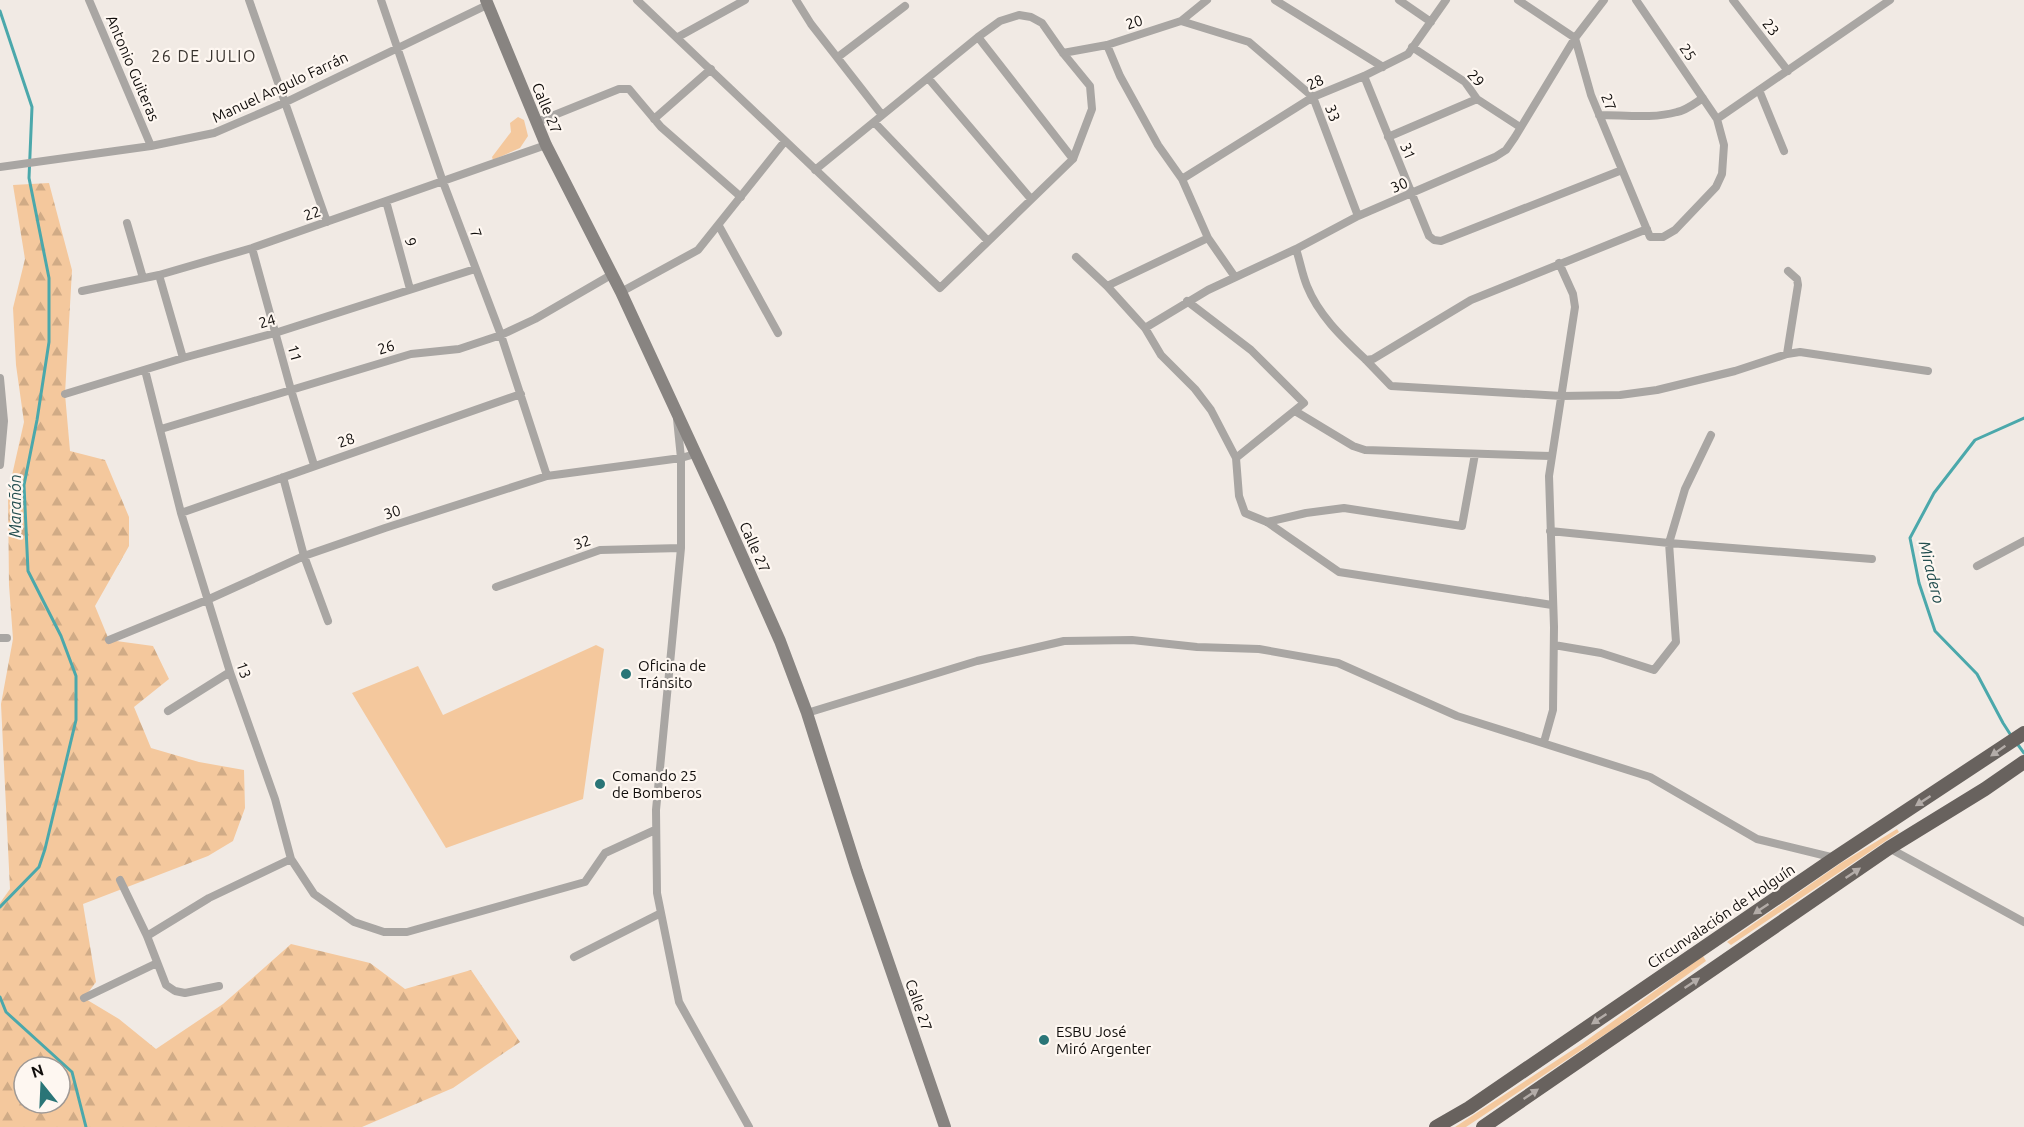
<svg xmlns="http://www.w3.org/2000/svg" width="2024" height="1127" font-family="Ubuntu,sans-serif">
  <style>
    .green { fill: #f4c89d }
    .forest { fill: url(#forest-firs); fill-rule: evenodd }
    .lines { fill: none; stroke-linecap: round; stroke-linejoin: round }
    .stream { stroke: #4ba8ab; stroke-width: 3 }
    .minor { stroke: #a9a6a3; stroke-width: 8 }
    .secondary { stroke: #888481; stroke-width: 12 }
    .trunk { stroke: #68625e; stroke-width: 14 }
    .oneway { fill: #b3aca8 }
    .poi-dot { fill: #2a7577; stroke: #fef7f1; stroke-width: 2 }
    .labels { text-anchor: middle; dominant-baseline: central; stroke-width: 4.5; stroke-linejoin: round; paint-order: stroke }
    .street-label { font-size: 15px; fill: #100d0b; stroke: #fef7f1 }
    .poi-label { font-size: 15px; fill: #100d0b; stroke: #fef7f1; text-anchor: start }
    .neighbourhood-label { font-size: 16px; letter-spacing: 1.5px; fill: #39342f; stroke: #fef7f1 }
    .water-label { font-size: 16px; font-style: italic; fill: #244f50; stroke: #fef7f1 }
  </style>
  <defs>
    <pattern id="forest-firs" width="22" height="20" patternUnits="userSpaceOnUse" patternTransform="scale(1.5)"><rect width="22" height="20" fill="#f4c89d"/><path d="M5 1l3.5 6h-7zM16 11l3.5 6h-7z" fill="#d0ab86"/></pattern>
  </defs>
  <rect width="100%" height="100%" fill="#f1eae4"/>
  <path class="green" d="M 518,117 L 524,120 L 528,136 L 520,148 L 493,160 L 492,157 L 511,132 L 510,123 Z
    M 596,645 L 604,649 L 583,799 L 446,848 L 352,693 L 418,666 L 443,715 Z
    M 1897,829 L 1899,832 L 1731,945 L 1727,942 L 1841,863 Z
    M 1703,956 L 1706,961 L 1616,1027 L 1466,1127 L 1455,1127 L 1583,1043 Z"/>
  <path class="forest" d="M 49,183 L 72,270 L 65,394 L 70,451 L 105,460 L 129,517 L 129,546 L 95,606 L 109,640 L 153,646 L 169,679 L 134,707 L 151,748 L 199,762 L 244,770 L 245,808 L 233,841 L 208,856 L 83,904 L 96,982 L 84,998 L 119,1019 L 156,1049 L 223,1004 L 291,944 L 370,963 L 405,989 L 471,970 L 520,1042 L 453,1088 L 362,1127 L 0,1127 L 0,903 L 10,889 L 1,704 L 13,639 L 9,585 L 8,493 L 24,422 L 16,365 L 13,308 L 25,259 L 13,185 ZM 24,1067 L 60,1067 L 60,1103 L 24,1103 Z"/>
  <g class="lines">
    <path class="stream" d="M 0,11 L 32,107 L 29,178 L 49,278 L 49,342 L 37,420 L 24,485 L 28,571 L 61,636 L 76,676 L 76,720 L 45,849 L 39,867 L 0,907
      M 2012,737 L 2003,723 L 1977,674 L 1935,631 L 1919,583 L 1910,538 L 1934,493 L 1975,440 L 2024,418
      M 2016,742 L 2024,753
      M 0,997 L 6,1012 L 72,1072 L 86,1127"/>
    <path class="minor" d="M 89,0 L 151,146
      M 249,0 L 327,222
      M 381,0 L 443,182 L 501,335 L 547,476
      M 637,0 L 940,288 L 1073,159 L 1092,109 L 1090,86 L 1063,53 L 1042,23 L 1031,17 L 1019,15 L 1000,21 L 978,37 L 815,170
      M 796,0 L 811,24 L 882,115
      M 1275,0 L 1383,67
      M 1399,0 L 1431,22
      M 1518,0 L 1575,38 L 1591,95 L 1650,237 L 1663,237 L 1675,230 L 1716,187 L 1722,174 L 1724,145 L 1717,119 L 1636,0
      M 1733,0 L 1788,71
      M 1181,21 L 1249,42 L 1313,97 L 1358,216
      M 678,37 L 745,0
      M 978,37 L 1073,159
      M 1107,45 L 1120,76 L 1158,145 L 1182,179 L 1208,238 L 1235,277
      M 1412,47 L 1465,82 L 1477,99 L 1520,127
      M 1063,53 L 1107,45 L 1181,21 L 1207,0
      M 838,57 L 905,6
      M 1364,76 L 1429,236 L 1434,240 L 1441,241 L 1622,170
      M 928,78 L 1031,199
      M 1759,90 L 1784,151
      M 1599,115 C 1624,115 1653,119 1677,112 C 1687,110 1695,103 1703,98
      M 654,119 L 711,69
      M 1717,119 L 1890,0
      M 537,122 L 619,89 L 629,89 L 661,127 L 741,197
      M 874,122 L 988,241
      M 1388,137 L 1477,99
      M 0,167 L 151,146 L 214,133 L 284,103 L 487,5
      M 1182,179 L 1313,97 L 1364,76 L 1408,54 L 1446,0
      M 386,201 L 410,289
      M 127,223 L 143,278
      M 719,226 L 778,333
      M 252,248 L 291,390 L 314,465
      M 1296,249 C 1300,261 1302,274 1307,286 C 1319,316 1343,338 1366,360 L 1373,359 L 1471,300 L 1647,229
      M 1076,257 L 1107,286 L 1145,328 L 1161,355 L 1195,389 L 1211,410 L 1236,458 L 1239,496 L 1245,513 L 1267,522 L 1339,572 L 1552,605
      M 159,275 L 183,358
      M 1107,286 L 1208,238
      M 82,291 L 159,275 L 252,248 L 546,145
      M 621,292 L 698,250 L 785,141
      M 1187,301 L 1251,350 L 1304,403 L 1236,458
      M 1145,328 L 1208,290 L 1296,249 L 1358,216 L 1495,157 L 1506,150 L 1515,137 L 1575,38 L 1604,0
      M 1787,354 L 1798,285 L 1797,279 L 1788,271
      M 1366,360 L 1391,386 L 1562,396 L 1620,395 L 1657,390 L 1735,371 L 1787,354 L 1800,352 L 1928,371
      M 145,370 L 181,513 L 230,672 L 275,799 L 291,859 L 314,894 L 354,922 L 384,932 L 407,932 L 585,882 L 605,853 L 655,830
      M 0,378 L 4,421 L 0,465
      M 65,394 L 183,358 L 275,333 L 475,269
      M 1295,411 L 1353,446 L 1365,450 L 1551,456
      M 677,419 L 681,458 L 681,548 L 656,810 L 657,893 L 679,1002 L 749,1127
      M 161,429 L 411,354 L 459,349 L 501,335 L 535,319 L 611,275
      M 283,477 L 304,556 L 328,621
      M 181,513 L 521,394
      M 1267,522 L 1306,513 L 1344,508 L 1462,526 L 1475,454
      M 1550,531 L 1669,543 L 1872,559
      M 1977,566 L 2024,541
      M 496,587 L 600,550 L 681,548
      M 0,638 L 7,638
      M 109,640 L 207,600 L 304,556 L 385,528 L 547,476 L 681,458 L 695,454
      M 1554,645 L 1601,653 L 1654,670 L 1676,642 L 1669,543 L 1685,489 L 1711,435
      M 168,711 L 230,672
      M 807,713 L 977,661 L 1064,641 L 1132,640 L 1197,647 L 1259,649 L 1338,663 L 1457,716 L 1650,777 L 1757,839 L 1835,858
      M 1544,742 L 1553,710 L 1554,627 L 1549,476 L 1575,307 L 1573,294 L 1559,263
      M 1889,848 L 2024,922
      M 120,880 L 147,936 L 166,985 L 175,991 L 185,993 L 219,986
      M 147,936 L 209,898 L 291,859
      M 574,957 L 661,913
      M 84,998 L 157,963"/>
    <path class="secondary" d="M 486,0 L 546,145 L 621,292 L 719,504 L 780,641 L 807,713 L 857,871 L 945,1127"/>
    <path class="trunk" d="M 1436,1127 L 1469,1108 L 1835,858 L 2024,733
      M 1483,1127 L 1889,848 L 1985,789 L 2024,762"/>
  </g>
  <defs><path id="oneway-solid" d="M-6-.8H1V-3.2L6.5 0L1 3.2V.8H-6Z" transform="scale(1.5)"/></defs>
  <g class="oneway">
    <use href="#oneway-solid" transform="translate(1998 751) rotate(145)"/>
    <use href="#oneway-solid" transform="translate(1923 801) rotate(147)"/>
    <use href="#oneway-solid" transform="translate(1853 873) rotate(-34)"/>
    <use href="#oneway-solid" transform="translate(1761 909) rotate(146)"/>
    <use href="#oneway-solid" transform="translate(1692 983) rotate(-34)"/>
    <use href="#oneway-solid" transform="translate(1599 1019) rotate(146)"/>
    <use href="#oneway-solid" transform="translate(1531 1094) rotate(-34)"/>
  </g>
  <g class="poi-dot">
    <circle cx="626" cy="674" r="6"/>
    <circle cx="600" cy="784" r="6"/>
    <circle cx="1044" cy="1040" r="6"/>
  </g>
  <g class="labels">
    <g class="street-label">
      <text transform="translate(1134 22) rotate(-18)">20</text>
      <text transform="translate(1771 27) rotate(52)">23</text>
      <text transform="translate(1688 52) rotate(56)">25</text>
      <text transform="translate(133 68) rotate(67)">Antonio Guiteras</text>
      <text transform="translate(1476 78) rotate(47)">29</text>
      <text transform="translate(1315 82) rotate(-25)">28</text>
      <text transform="translate(280 87) rotate(-25)">Manuel Angulo Farrán</text>
      <text transform="translate(1609 102) rotate(69)">27</text>
      <text transform="translate(547 108) rotate(67)">Calle 27</text>
      <text transform="translate(1333 113) rotate(69)">33</text>
      <text transform="translate(1408 151) rotate(68)">31</text>
      <text transform="translate(1399 185) rotate(-23)">30</text>
      <text transform="translate(312 213) rotate(-19)">22</text>
      <text transform="translate(476 233) rotate(70)">7</text>
      <text transform="translate(411 242) rotate(75)">9</text>
      <text transform="translate(267 321) rotate(-16)">24</text>
      <text transform="translate(386 347) rotate(-17)">26</text>
      <text transform="translate(295 353) rotate(75)">11</text>
      <text transform="translate(346 440) rotate(-19)">28</text>
      <text transform="translate(392 512) rotate(-18)">30</text>
      <text transform="translate(582 542) rotate(-19)">32</text>
      <text transform="translate(755 547) rotate(66)">Calle 27</text>
      <text transform="translate(244 670) rotate(71)">13</text>
      <text transform="translate(1721 916) rotate(-34)">Circunvalación de Holguín</text>
      <text transform="translate(919 1005) rotate(71)">Calle 27</text>
    </g>
    <g class="poi-label">
      <text x="638" y="665">Oficina de<tspan x="638" dy="17">Tránsito</tspan></text>
      <text x="612" y="775">Comando 25<tspan x="612" dy="17">de Bomberos</tspan></text>
      <text x="1056" y="1031">ESBU José<tspan x="1056" dy="17">Miró Argenter</tspan></text>
    </g>
    <g class="neighbourhood-label">
      <text x="204" y="56">26 DE JULIO</text>
    </g>
    <g class="water-label">
      <text transform="translate(15 506) rotate(-90)">Marañón</text>
      <text transform="translate(1932 572) rotate(76)">Miradero</text>
    </g>
  </g>
  <g transform="translate(42 1085) rotate(342)"><circle r="28" fill="#fef7f1" stroke="#9f9995" stroke-width="1.5"/>
  <path d="M0-4.5L10 22L0 15L-10 22Z" fill="#2a7577"/>
  <text y="-9" font-size="16" font-weight="bold" text-anchor="middle" fill="#100d0b">N</text>
  </g>
</svg>
